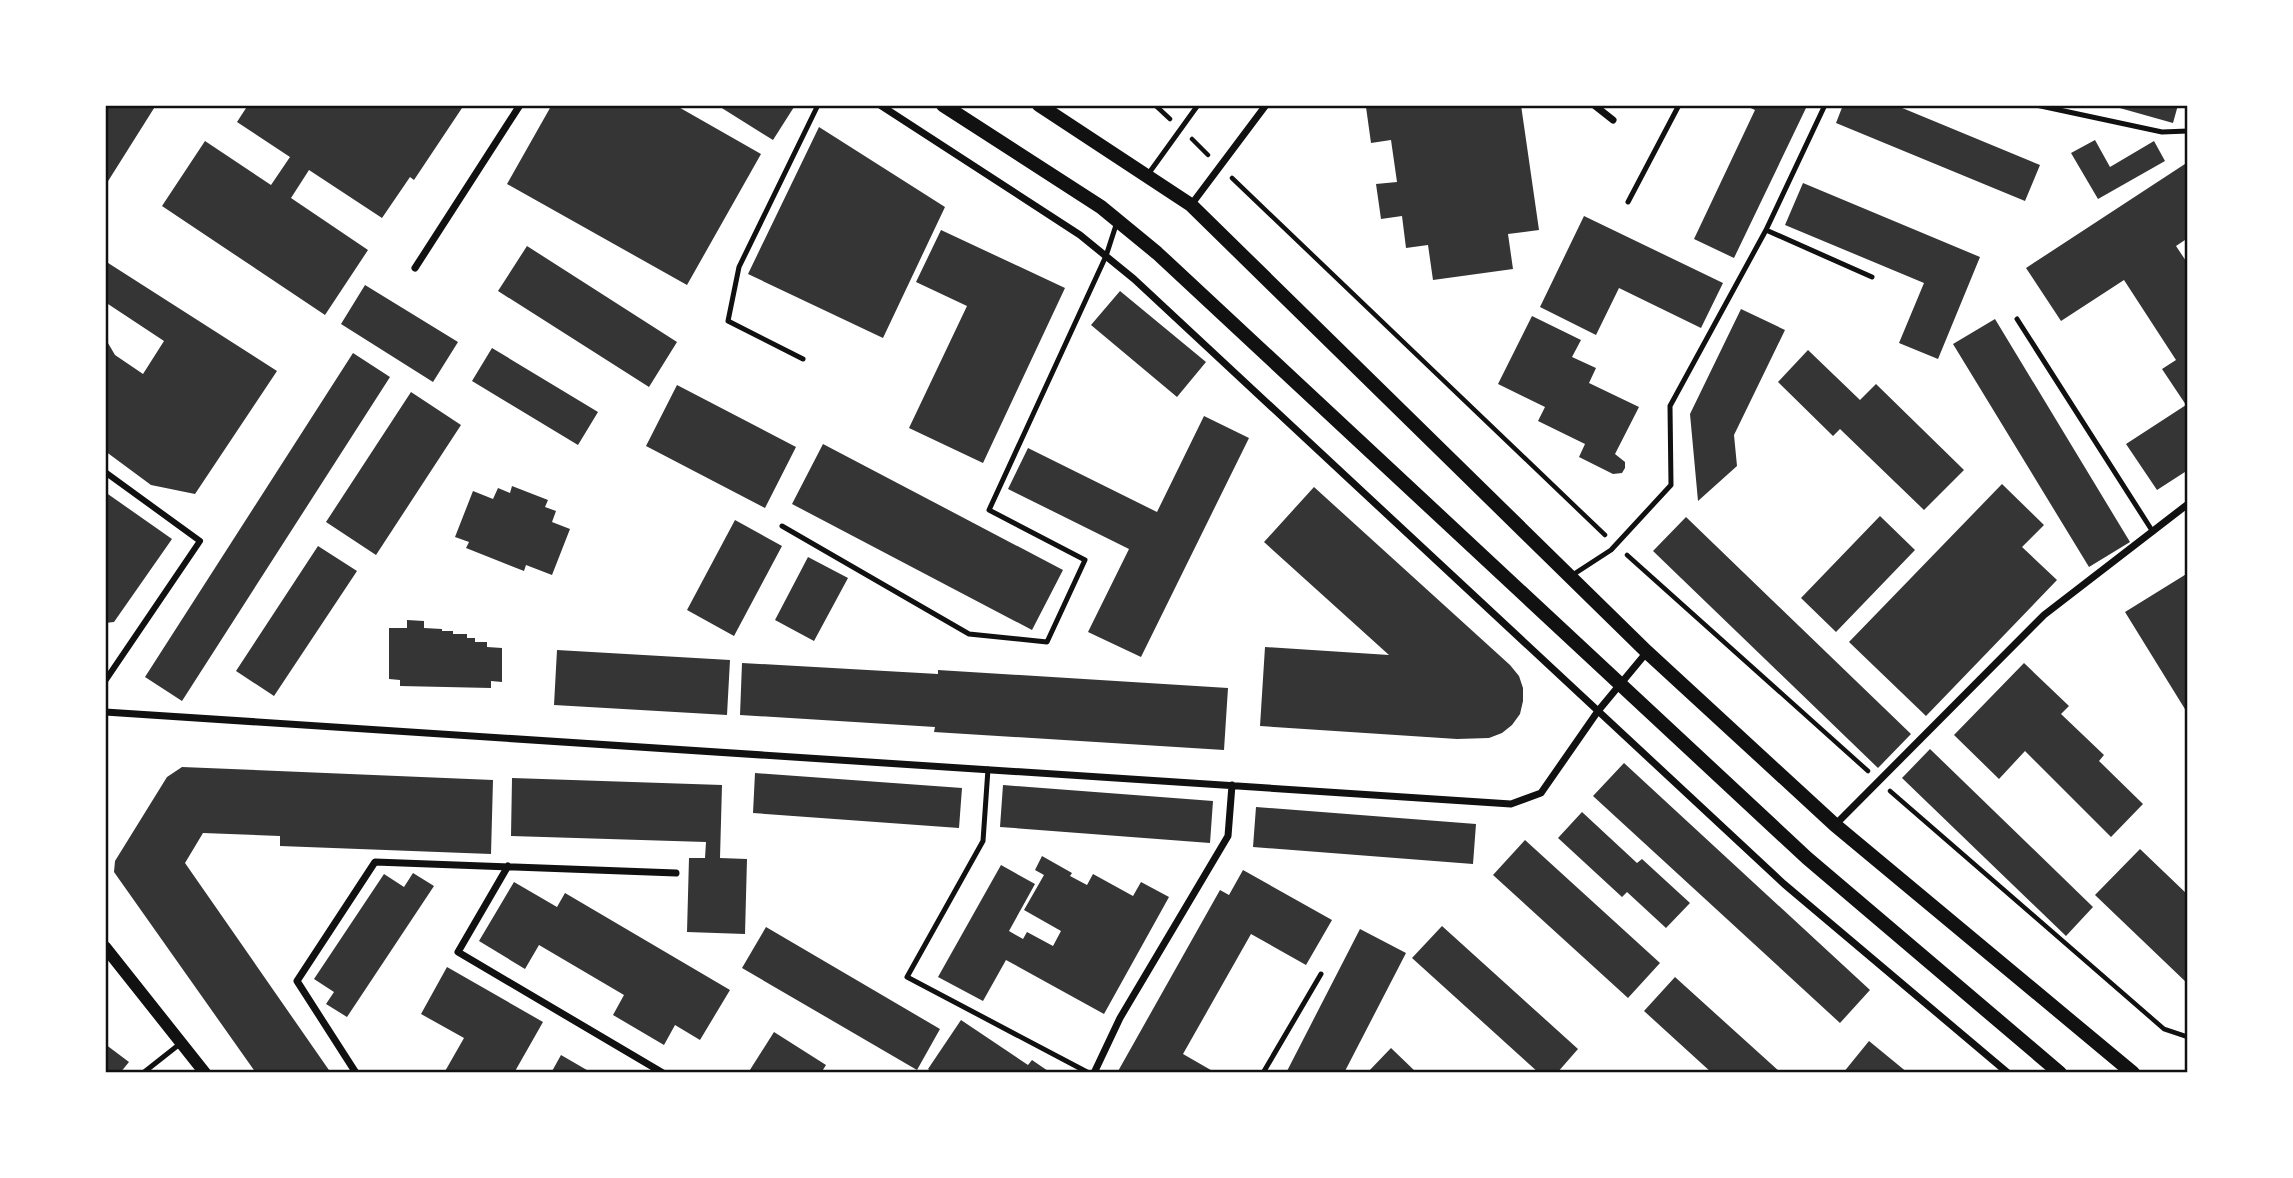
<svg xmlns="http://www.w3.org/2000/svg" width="2293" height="1178" font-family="Poppins,sans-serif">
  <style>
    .building { fill: #353535 }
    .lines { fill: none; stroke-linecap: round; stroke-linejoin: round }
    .path { stroke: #111; stroke-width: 4.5 }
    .service { stroke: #111; stroke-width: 5 }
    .pedestrian { stroke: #111; stroke-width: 6 }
    .minor { stroke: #111; stroke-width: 7 }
    .tertiary { stroke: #111; stroke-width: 12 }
    .secondary { stroke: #111; stroke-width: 14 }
    .neatline { fill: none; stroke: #111; stroke-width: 2.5 }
  </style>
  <rect width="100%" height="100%" fill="#fff"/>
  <path class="building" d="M 105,105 L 156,105 L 105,186 Z
    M 248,105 L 464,105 L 414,180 L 410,177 L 382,218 L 309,170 L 291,198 L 368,250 L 325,315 L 162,206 L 205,141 L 271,185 L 290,157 L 237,122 Z
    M 556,105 L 675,105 L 761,154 L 687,285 L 507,184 L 550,108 Z
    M 717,105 L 792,105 L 794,107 L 773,140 Z
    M 1377,105 L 1521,105 L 1539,230 L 1508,234 L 1513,269 L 1433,280 L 1428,245 L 1406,248 L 1402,216 L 1381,219 L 1376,184 L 1397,182 L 1391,140 L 1371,143 L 1366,107 Z
    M 1744,105 L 1801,105 L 1806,108 L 1734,258 L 1694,239 L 1755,110 Z
    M 1843,105 L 1895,105 L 2040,165 L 2025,201 L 1836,123 Z
    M 2109,105 L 2178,105 L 2173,123 Z
    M 819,127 L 945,207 L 883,338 L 748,274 Z
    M 2095,140 L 2110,167 L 2154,141 L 2165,161 L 2098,199 L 2071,153 Z
    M 2188,162 L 2188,217 L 2186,219 L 2188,238 L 2176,246 L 2188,264 L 2188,470 L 2157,490 L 2126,444 L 2186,405 L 2162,369 L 2176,360 L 2124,280 L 2061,321 L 2026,268 Z
    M 1803,183 L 1980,257 L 1938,359 L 1899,343 L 1924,283 L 1785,225 Z
    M 1584,216 L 1723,283 L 1701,328 L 1619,288 L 1596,335 L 1540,307 Z
    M 941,230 L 1065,288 L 983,463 L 909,428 L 967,306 L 916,282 Z
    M 527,246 L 677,342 L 649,387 L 498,291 Z
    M 105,261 L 277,371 L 195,494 L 151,485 L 105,451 L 105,338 L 115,355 L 143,374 L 164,341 L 108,304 L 105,309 Z
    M 365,285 L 458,342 L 433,382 L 341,324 Z
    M 1120,291 L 1206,362 L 1177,397 L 1091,325 Z
    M 1741,309 L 1785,330 L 1734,435 L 1737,466 L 1698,501 L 1690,414 Z
    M 1532,316 L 1581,340 L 1572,357 L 1596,368 L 1589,383 L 1639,407 L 1615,454 L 1625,462 L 1625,468 L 1622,473 L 1613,474 L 1579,457 L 1585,444 L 1538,421 L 1545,407 L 1498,384 Z
    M 1995,319 L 2130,542 L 2089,567 L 1953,344 Z
    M 492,348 L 598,412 L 578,445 L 472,381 Z
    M 1808,350 L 1860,400 L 1876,384 L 1964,470 L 1924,510 L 1840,429 L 1833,436 L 1778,382 Z
    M 353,353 L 390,377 L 182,701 L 145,677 Z
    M 677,385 L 796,447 L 765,508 L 646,446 Z
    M 411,392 L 461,425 L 376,555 L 326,522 Z
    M 1204,416 L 1249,438 L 1141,657 L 1088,632 L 1129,549 L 1008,489 L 1028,448 L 1157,512 Z
    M 823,444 L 1063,570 L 1032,630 L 792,504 Z
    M 2002,484 L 2044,525 L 2022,547 L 2057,580 L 1926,716 L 1849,642 Z
    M 512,486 L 548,500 L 545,507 L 556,511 L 552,522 L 570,529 L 552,575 L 526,565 L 524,571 L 466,548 L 469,542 L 455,537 L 473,491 L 493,499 L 498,488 L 510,493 Z
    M 1314,487 L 1510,665 L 1519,676 L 1523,688 L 1523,701 L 1520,714 L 1512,725 L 1502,733 L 1489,738 L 1457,739 L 1260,726 L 1265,647 L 1389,655 L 1264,542 Z
    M 105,492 L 172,539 L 114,622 L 105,623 Z
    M 1880,516 L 1915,550 L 1836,632 L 1801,598 Z
    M 1686,517 L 1911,734 L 1878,768 L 1653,551 Z
    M 735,520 L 782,546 L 734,636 L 687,610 Z
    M 318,546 L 357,571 L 274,696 L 236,671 Z
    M 808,557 L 848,578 L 814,641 L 775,620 Z
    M 2188,573 L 2188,714 L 2125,612 Z
    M 407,620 L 424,621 L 424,628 L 442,629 L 442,631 L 453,631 L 453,634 L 467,634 L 467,638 L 475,638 L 475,642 L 487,642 L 487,647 L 502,648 L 502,682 L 491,681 L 491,688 L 400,686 L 400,680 L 389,679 L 389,628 L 407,628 Z
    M 557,650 L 730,660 L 727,715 L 554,705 Z
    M 742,663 L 938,674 L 938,670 L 1228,688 L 1224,750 L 934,732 L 935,727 L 740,715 Z
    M 2024,663 L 2069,706 L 2061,714 L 2104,755 L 2099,761 L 2143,804 L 2111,837 L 2025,751 L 1999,779 L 1954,735 Z
    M 1930,749 L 2093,907 L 2066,936 L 1902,778 Z
    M 1624,763 L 1870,990 L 1840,1023 L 1593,796 Z
    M 182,767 L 493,780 L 491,854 L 280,846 L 280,836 L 203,833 L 185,863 L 331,1073 L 256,1073 L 114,872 L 115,861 L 167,777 Z
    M 755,773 L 962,788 L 959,828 L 753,813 Z
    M 512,778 L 722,785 L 720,858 L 747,859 L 745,934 L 687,932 L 689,858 L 705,858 L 706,842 L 511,836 Z
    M 1003,785 L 1213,801 L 1210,843 L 1000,827 Z
    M 1256,807 L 1476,824 L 1473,864 L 1253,847 Z
    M 1582,812 L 1637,863 L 1642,859 L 1690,903 L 1666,928 L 1627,892 L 1622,897 L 1558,838 Z
    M 1525,840 L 1660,963 L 1628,998 L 1493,875 Z
    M 2140,849 L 2188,895 L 2188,984 L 2095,895 Z
    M 1042,856 L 1072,873 L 1070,876 L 1087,885 L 1093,874 L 1133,896 L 1141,882 L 1169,897 L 1104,1014 L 1006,960 L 983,1001 L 938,977 L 1001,865 L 1035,884 L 1009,931 L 1023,939 L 1027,932 L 1053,946 L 1061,931 L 1024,910 L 1044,875 L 1035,870 Z
    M 1243,870 L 1332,920 L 1306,965 L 1251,934 L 1183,1054 L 1216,1073 L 1117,1073 L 1220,890 L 1229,895 Z
    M 413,873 L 434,886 L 347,1017 L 326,1004 L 334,992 L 314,979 L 384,874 L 404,887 Z
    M 514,882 L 557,907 L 565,893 L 730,990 L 700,1040 L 675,1025 L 664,1045 L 613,1015 L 624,995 L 539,945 L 525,969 L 479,941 Z
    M 1442,926 L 1578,1049 L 1557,1073 L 1539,1073 L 1412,958 Z
    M 766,927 L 940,1029 L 917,1070 L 742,968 Z
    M 1360,929 L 1406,953 L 1344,1073 L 1286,1073 Z
    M 447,967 L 543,1022 L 514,1073 L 444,1073 L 464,1038 L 421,1014 Z
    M 1675,977 L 1781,1073 L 1712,1073 L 1644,1011 Z
    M 961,1020 L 1028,1065 L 1032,1060 L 1051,1073 L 933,1073 L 928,1069 Z
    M 774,1032 L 826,1065 L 821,1073 L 748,1073 Z
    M 1869,1041 L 1908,1073 L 1843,1073 Z
    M 105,1044 L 129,1062 L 120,1073 L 105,1073 Z
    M 1391,1048 L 1417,1073 L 1367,1073 Z
    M 561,1055 L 592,1073 L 551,1073 Z"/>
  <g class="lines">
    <path class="path" d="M 1155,105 L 1170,119
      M 1192,139 L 1208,155
      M 1232,178 L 1605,535
      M 1627,555 L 1868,771
      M 1890,791 L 2164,1029 L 2188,1037"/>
    <path class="service" d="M 1825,105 L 1766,230 L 1872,277
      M 2036,105 L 2162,132 L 2188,131
      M 1149,173 L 1198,105
      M 1628,202 L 1679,105
      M 2017,319 L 2153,532
      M 803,359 L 728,321 L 739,267 L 818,105
      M 782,526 L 969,634 L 1047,642 L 1085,560 L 989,510 L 1106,256 L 1117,222
      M 1571,576 L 1611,550 L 1671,485 L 1670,406 L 1766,230
      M 988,769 L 983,841 L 907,977 L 1089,1073
      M 143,1073 L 181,1043
      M 1263,1073 L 1321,974"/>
    <path class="pedestrian" d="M 105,472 L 200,541 L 105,681"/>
    <path class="minor" d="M 880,105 L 1080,235 L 1134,279 L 1784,884 L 2008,1073
      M 1594,105 L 1613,120
      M 1191,205 L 1266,105
      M 415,268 L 520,105
      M 105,712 L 1511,804 L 1541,793 L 1598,711 L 1647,652
      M 1835,825 L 2044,615 L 2188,504
      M 508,866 L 458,952 L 663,1073
      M 356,1073 L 297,981 L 375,862 L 676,873
      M 1094,1073 L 1120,1018 L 1228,836 L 1232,785"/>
    <path class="tertiary" d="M 105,947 L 205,1073"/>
    <path class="secondary" d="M 943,105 L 1101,207 L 1157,253 L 1807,858 L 2060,1073
      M 1039,105 L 1191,205 L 1647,652 L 1835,825 L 2133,1073"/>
  </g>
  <rect width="2293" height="1178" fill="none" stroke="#ffffff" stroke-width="214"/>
  <rect x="107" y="107" width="2079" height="964" class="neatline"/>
</svg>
